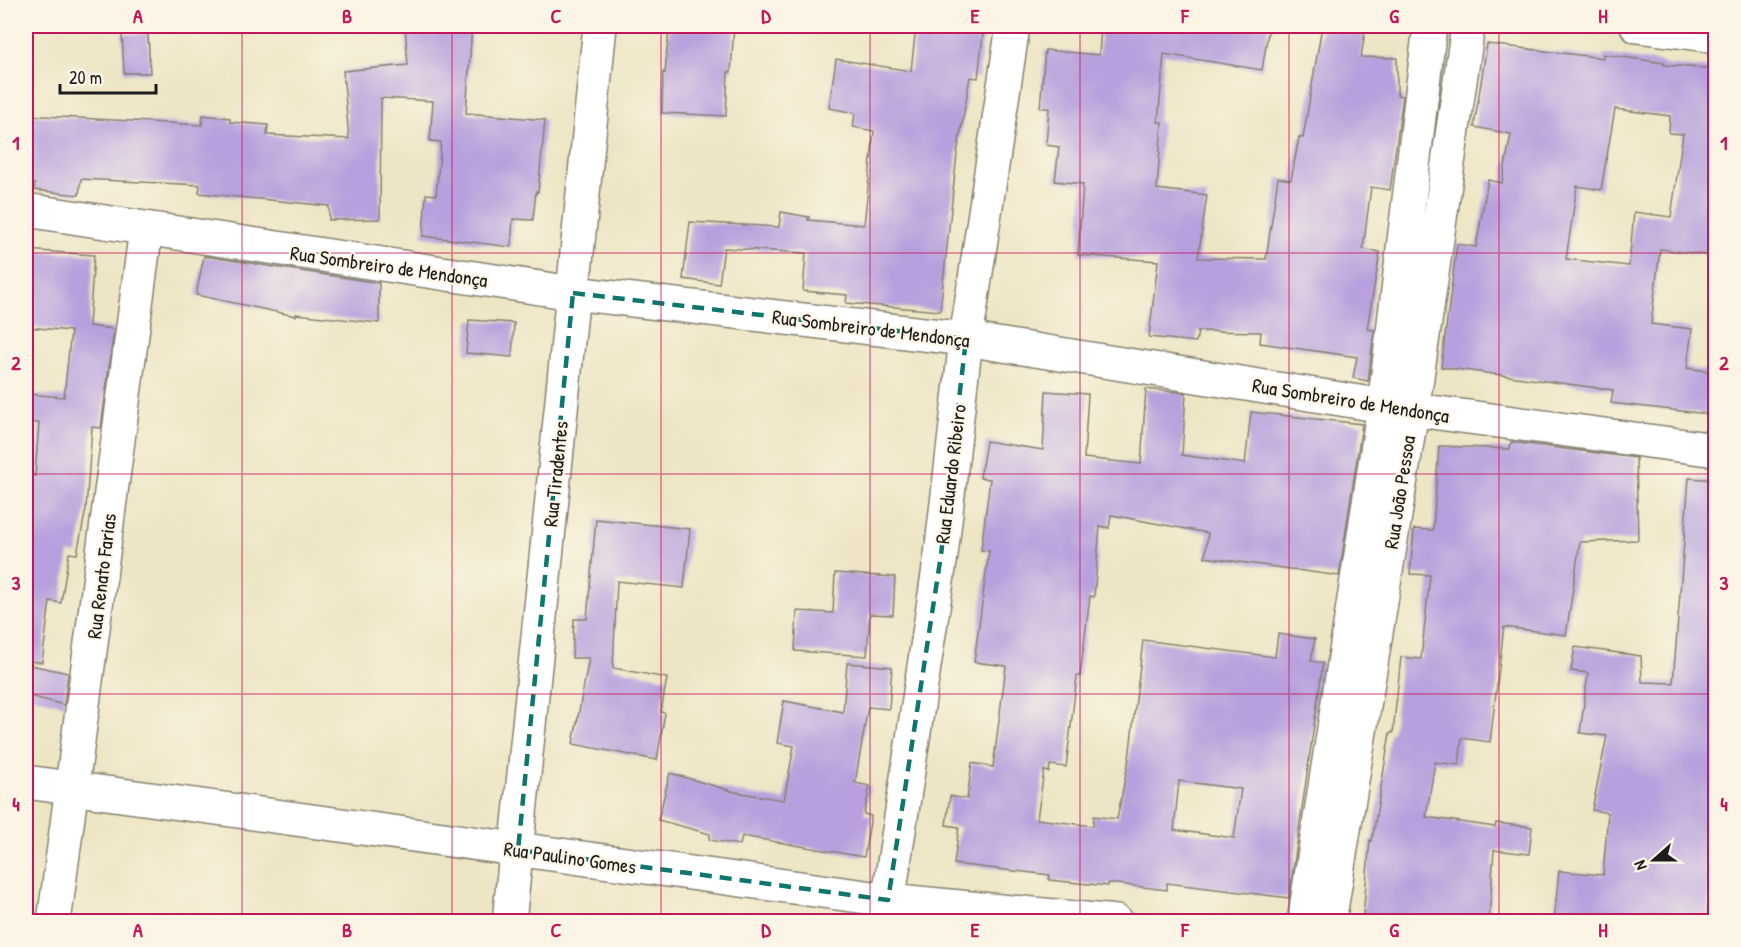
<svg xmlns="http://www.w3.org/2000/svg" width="1741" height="947" font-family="'Patrick Hand',sans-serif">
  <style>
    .building { fill: #b7a0dd; fill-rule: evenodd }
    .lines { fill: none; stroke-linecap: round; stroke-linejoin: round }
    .street-casing { stroke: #848070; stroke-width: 36 }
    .secondary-casing { stroke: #848070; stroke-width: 36 }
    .street { stroke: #fff; stroke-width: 33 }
    .secondary { stroke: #fff; stroke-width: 33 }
    .marked { fill: none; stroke: #0f766e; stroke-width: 4.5; stroke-dasharray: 12 8; stroke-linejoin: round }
    .grid { fill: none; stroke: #c2185b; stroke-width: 1.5; stroke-opacity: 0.55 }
    .labels { text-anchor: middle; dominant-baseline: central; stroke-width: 4.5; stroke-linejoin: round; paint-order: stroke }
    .street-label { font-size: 20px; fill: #1c1c1c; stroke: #fcf5e5 }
    .neatline { fill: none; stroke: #c2185b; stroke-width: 2 }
    .grid-label { font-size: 20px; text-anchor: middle; font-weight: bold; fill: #c2185b }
  </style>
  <rect width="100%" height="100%" fill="#fcf5e5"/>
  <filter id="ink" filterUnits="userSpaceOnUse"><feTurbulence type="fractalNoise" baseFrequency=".0167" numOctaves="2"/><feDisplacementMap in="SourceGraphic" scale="12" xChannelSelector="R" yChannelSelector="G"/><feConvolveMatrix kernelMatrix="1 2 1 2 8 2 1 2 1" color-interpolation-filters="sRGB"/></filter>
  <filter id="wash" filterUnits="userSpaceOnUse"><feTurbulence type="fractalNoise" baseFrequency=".008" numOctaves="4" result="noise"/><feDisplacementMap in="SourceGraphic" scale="24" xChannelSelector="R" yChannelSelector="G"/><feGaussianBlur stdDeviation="1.35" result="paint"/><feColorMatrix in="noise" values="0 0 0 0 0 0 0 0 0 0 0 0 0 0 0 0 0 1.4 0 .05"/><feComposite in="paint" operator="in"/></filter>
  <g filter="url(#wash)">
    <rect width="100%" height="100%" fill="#ede5c4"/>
    <g id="blocks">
      <path class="building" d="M 405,26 L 472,26 L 466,113 L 545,120 L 538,192 L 536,191 L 533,220 L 513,219 L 511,247 L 423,236 L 426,194 L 436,195 L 441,142 L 430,141 L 433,101 L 381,98 L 380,219 L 329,220 L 329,206 L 199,193 L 200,185 L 81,179 L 79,195 L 34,190 L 35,184 L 26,183 L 26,115 L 202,125 L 203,115 L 230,118 L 230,122 L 268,125 L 267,135 L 349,139 L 343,71 L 408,65 Z
        M 672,26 L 734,26 L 731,72 L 728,72 L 726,116 L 662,113 L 663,72 L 665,73 L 669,29 L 672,29 Z
        M 916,26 L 984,26 L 978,78 L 970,77 L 957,154 L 940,311 L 846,303 L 847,295 L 803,291 L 806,253 L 724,248 L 719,284 L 683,279 L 690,222 L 779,227 L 781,212 L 809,217 L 808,220 L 864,225 L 874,131 L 853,127 L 855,113 L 829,108 L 836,59 L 911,71 Z
        M 1101,26 L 1269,26 L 1262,70 L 1164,54 L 1158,122 L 1162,122 L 1157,189 L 1207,195 L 1198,258 L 1266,259 L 1278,178 L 1291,180 L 1299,137 L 1303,138 L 1322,26 L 1366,26 L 1361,57 L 1397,58 L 1397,95 L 1403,96 L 1390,190 L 1371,187 L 1363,249 L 1380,252 L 1367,329 L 1374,330 L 1368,381 L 1353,378 L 1357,357 L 1260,343 L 1261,332 L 1198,331 L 1196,342 L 1149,337 L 1158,261 L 1078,255 L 1083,184 L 1055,181 L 1059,147 L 1046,145 L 1049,108 L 1040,108 L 1045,50 L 1099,55 Z
        M 122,34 L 148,34 L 150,73 L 124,73 Z
        M 1487,44 L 1603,58 L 1603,54 L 1664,63 L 1664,65 L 1716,69 L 1716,256 L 1660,249 L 1651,324 L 1692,329 L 1687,368 L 1716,372 L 1716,415 L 1611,403 L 1613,390 L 1441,367 L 1457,244 L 1476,247 L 1488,180 L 1502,183 L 1511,134 L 1474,127 ZM 1615,109 L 1670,116 L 1669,133 L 1683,134 L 1671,217 L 1634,212 L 1629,266 L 1566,259 L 1577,186 L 1601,190 Z
        M 26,250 L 94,255 L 89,326 L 114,329 L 101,428 L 92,427 L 86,509 L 77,554 L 69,553 L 61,603 L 50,601 L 42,662 L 26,661 L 26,474 L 35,476 L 39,423 L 26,422 L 26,394 L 64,397 L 71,331 L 26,327 L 28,296 L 26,296 Z
        M 204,256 L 379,283 L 379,323 L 296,314 L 296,316 L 196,295 Z
        M 469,320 L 514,323 L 512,357 L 466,353 Z
        M 1146,389 L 1186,393 L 1182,455 L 1245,464 L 1251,412 L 1362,424 L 1339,576 L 1205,557 L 1208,533 L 1111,515 L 1109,528 L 1100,526 L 1094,597 L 1090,596 L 1080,676 L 1077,676 L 1066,767 L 1050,765 L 1049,772 L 1044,771 L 1037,819 L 1093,826 L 1094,816 L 1117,819 L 1129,759 L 1143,640 L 1275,657 L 1278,634 L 1315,639 L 1311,661 L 1323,663 L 1289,898 L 1167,883 L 1167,890 L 1108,883 L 1108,886 L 1049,880 L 1050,875 L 954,864 L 959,827 L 946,825 L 950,796 L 967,799 L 972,763 L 993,767 L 1006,666 L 974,662 L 989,551 L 981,550 L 990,479 L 980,478 L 986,441 L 1043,450 L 1046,391 L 1088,394 L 1084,458 L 1141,464 ZM 1179,781 L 1241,789 L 1234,838 L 1174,830 Z
        M 1511,442 L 1636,458 L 1638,540 L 1580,542 L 1566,635 L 1504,627 L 1490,742 L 1462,738 L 1459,765 L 1435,762 L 1426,817 L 1495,827 L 1496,823 L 1532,827 L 1529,854 L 1494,850 L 1489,921 L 1379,921 L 1380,917 L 1363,916 L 1370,840 L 1372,841 L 1390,733 L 1393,733 L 1401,657 L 1421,659 L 1430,575 L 1410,574 L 1414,529 L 1433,530 L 1439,446 L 1510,449 Z
        M 1689,478 L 1716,480 L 1716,779 L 1708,829 L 1715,829 L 1707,921 L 1554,921 L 1559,871 L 1603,875 L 1608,813 L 1592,810 L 1607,736 L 1580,733 L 1588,673 L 1571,671 L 1575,647 L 1641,656 L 1642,682 L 1673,683 Z
        M 596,519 L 690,529 L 684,588 L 617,581 L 613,668 L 667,678 L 661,712 L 665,713 L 657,760 L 573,744 L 589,658 L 572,658 L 574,619 L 587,619 Z
        M 835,573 L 895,577 L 893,615 L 870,614 L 867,656 L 795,651 L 797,611 L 833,613 Z
        M 847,663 L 892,667 L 889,709 L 868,707 L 855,783 L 870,786 L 864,814 L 871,816 L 864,857 L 742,836 L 740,845 L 709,840 L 710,834 L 658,820 L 670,773 L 735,792 L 784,800 L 794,746 L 777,743 L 784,701 L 843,712 Z
        M 26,664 L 68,673 L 64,705 L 26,695 Z"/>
    </g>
  </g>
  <g filter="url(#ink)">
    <use href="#blocks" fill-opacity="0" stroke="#848070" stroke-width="1.5"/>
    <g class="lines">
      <defs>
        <path id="street" d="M 1637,26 L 1716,36
          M 1386,406 L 1716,450
          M 26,782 L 888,900 L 1116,922
          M 54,922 L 146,229
          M 509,922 L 600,26
          M 885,922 L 941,555 L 966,339 L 1013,26"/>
        <path id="secondary" d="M 26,210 L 573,293 L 966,339 L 1384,406
          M 1304,922 L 1384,406 L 1430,26
          M 1329,922 L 1412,411 L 1468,26"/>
      </defs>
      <use href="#street" class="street-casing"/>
      <use href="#secondary" class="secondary-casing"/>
      <use href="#street" class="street"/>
      <use href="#secondary" class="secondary"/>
    </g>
  </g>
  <path class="marked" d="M 573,293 L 966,339 L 941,555 L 888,900 L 518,850 Z"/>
  <path class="grid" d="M 242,26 L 242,922M 452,26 L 452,922M 661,26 L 661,922M 870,26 L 870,922M 1080,26 L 1080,922M 1289,26 L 1289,922M 1499,26 L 1499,922M 26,253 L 1716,253M 26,474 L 1716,474M 26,694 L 1716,694"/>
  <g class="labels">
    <g class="street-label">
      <text transform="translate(389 266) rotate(8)">Rua Sombreiro de Mendonça</text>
      <text transform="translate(871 328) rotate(7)">Rua Sombreiro de Mendonça</text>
      <text transform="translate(1351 400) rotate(9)">Rua Sombreiro de Mendonça</text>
      <text transform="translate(555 474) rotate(-84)">Rua Tiradentes</text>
      <text transform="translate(950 474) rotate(-83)">Rua Eduardo Ribeiro</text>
      <text transform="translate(1399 492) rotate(-81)">Rua João Pessoa</text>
      <text transform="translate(101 576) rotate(-83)">Rua Renato Farias</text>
      <text transform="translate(570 857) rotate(8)">Rua Paulino Gomes</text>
    </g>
  </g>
  <rect width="1741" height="947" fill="none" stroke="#fcf5e5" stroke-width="66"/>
  <g transform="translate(1654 860) rotate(249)" stroke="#fcf5e5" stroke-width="4.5" paint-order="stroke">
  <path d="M0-4.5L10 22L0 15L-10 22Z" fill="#1c1c1c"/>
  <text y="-9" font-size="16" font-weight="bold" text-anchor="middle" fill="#1c1c1c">N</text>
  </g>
  <path d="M60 84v9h96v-9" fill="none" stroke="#1c1c1c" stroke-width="3"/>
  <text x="69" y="84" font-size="18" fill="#1c1c1c" stroke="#fcf5e5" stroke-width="4.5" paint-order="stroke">20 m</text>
  <rect x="33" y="33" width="1675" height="881" class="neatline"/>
  <g class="grid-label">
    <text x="138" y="23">A</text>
    <text x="347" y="23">B</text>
    <text x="556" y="23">C</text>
    <text x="766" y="23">D</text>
    <text x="975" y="23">E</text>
    <text x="1185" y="23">F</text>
    <text x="1394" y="23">G</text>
    <text x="1603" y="23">H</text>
    <text x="16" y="150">1</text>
    <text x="1724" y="150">1</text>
    <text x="16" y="370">2</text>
    <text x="1724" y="370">2</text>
    <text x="16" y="590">3</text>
    <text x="1724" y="590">3</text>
    <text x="16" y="811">4</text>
    <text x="1724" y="811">4</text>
    <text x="138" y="937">A</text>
    <text x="347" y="937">B</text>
    <text x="556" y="937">C</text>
    <text x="766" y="937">D</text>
    <text x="975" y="937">E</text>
    <text x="1185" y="937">F</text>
    <text x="1394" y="937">G</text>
    <text x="1603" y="937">H</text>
  </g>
</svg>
